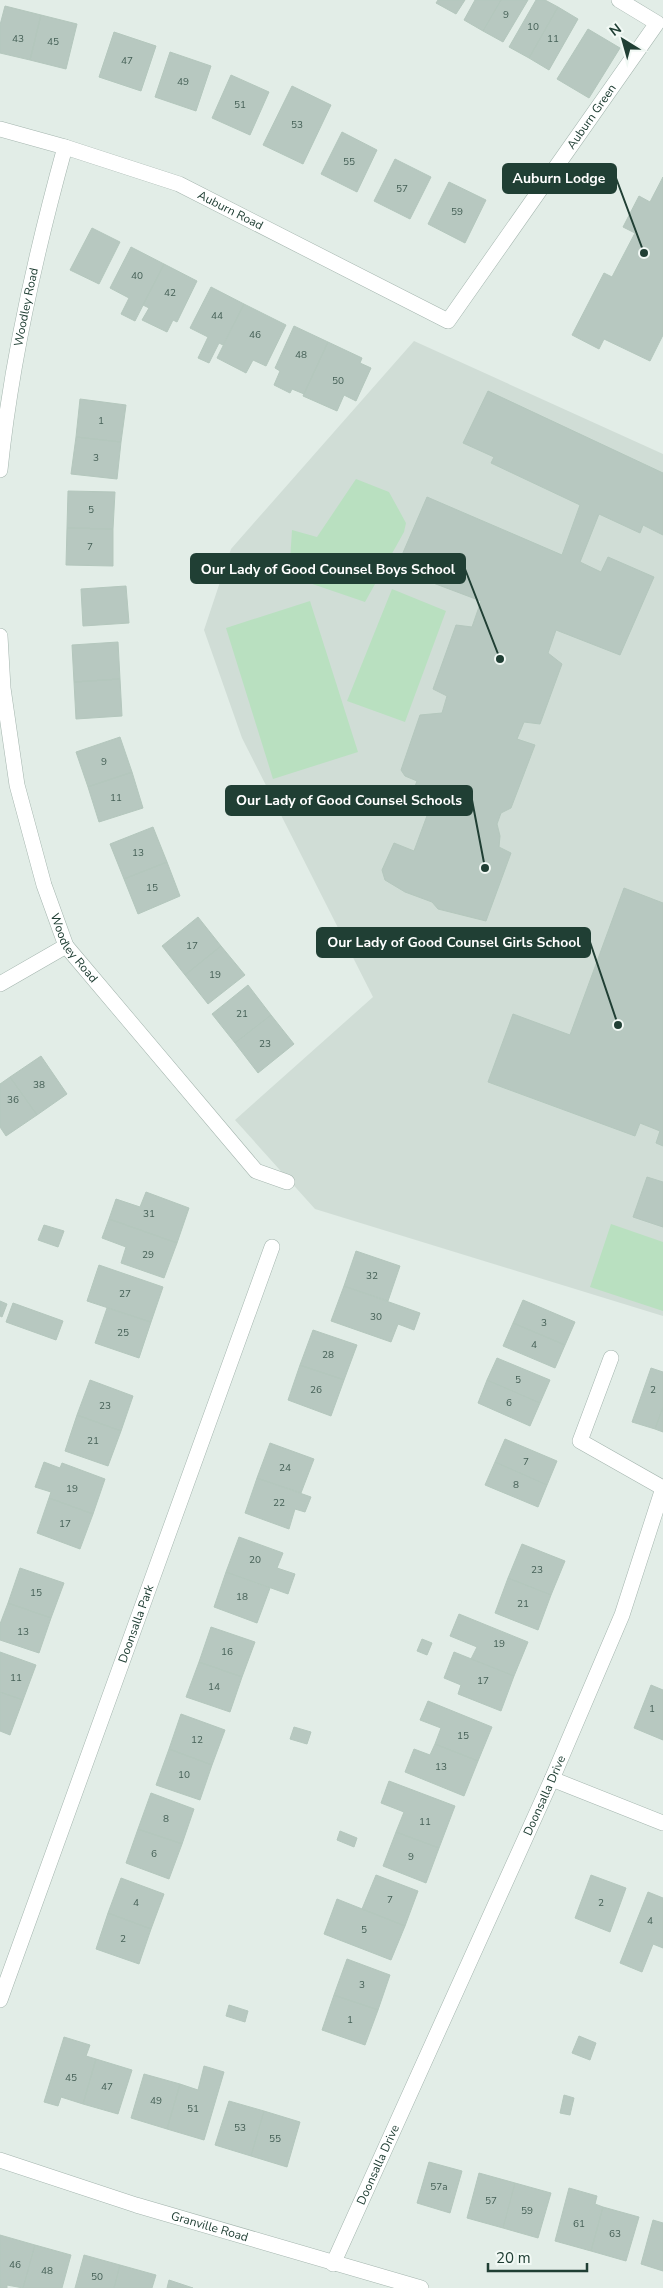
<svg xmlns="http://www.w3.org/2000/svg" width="663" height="2288" font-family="'Nunito Sans',sans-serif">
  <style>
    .built { fill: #d0ddd6 }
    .green { fill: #b9e0c0 }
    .building { fill: #b7c8c0; stroke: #b4c7bd }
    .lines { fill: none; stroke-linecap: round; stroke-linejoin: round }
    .street-casing { stroke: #a4b5ae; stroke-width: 16 }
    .street { stroke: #fff; stroke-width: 15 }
    .labels { text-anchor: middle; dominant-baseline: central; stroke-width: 4; stroke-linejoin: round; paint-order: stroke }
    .number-label { font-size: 10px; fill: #466157 }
    .street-label { font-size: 12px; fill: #203f34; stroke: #f2f9f5 }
    .leader { fill: none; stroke: #203f34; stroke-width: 2 }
    .callout-dot { fill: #203f34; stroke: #f2f9f5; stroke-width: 2 }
    .callout { fill: #203f34; stroke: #203f34; stroke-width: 2 }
    .callout-label { font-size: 14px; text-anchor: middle; font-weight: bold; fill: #fff }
  </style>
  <rect width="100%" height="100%" fill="#e2ede7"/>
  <path class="built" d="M 414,341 L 663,454 L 663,1316 L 315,1209 L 235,1120 L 373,997 L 242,738 L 204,630 L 231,549 Z"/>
  <path class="green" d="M 356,479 L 389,492 L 406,523 L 404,532 L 365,602 L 289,576 L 292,530 L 317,537 Z
    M 392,589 L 446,611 L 405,722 L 347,701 Z
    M 310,601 L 358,752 L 273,779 L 226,628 Z
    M 611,1224 L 663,1242 L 663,1311 L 590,1287 Z"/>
  <path class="building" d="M 438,0 L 465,0 L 456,14 L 436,3 Z
    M 475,0 L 501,0 L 483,31 L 464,20 Z
    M 501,0 L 528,0 L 503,42 L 483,31 Z
    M 536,0 L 545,0 L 558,7 L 529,58 L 509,47 Z
    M 5,6 L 41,15 L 30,60 L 0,53 L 0,25 Z
    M 558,7 L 578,19 L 549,70 L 529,58 Z
    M 41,15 L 77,24 L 66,69 L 30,60 Z
    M 588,29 L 620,48 L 589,98 L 557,79 Z
    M 114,32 L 156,46 L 141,91 L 99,77 Z
    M 170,52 L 211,66 L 196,111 L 155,97 Z
    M 231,75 L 269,92 L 250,135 L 212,118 Z
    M 292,86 L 331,105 L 303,164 L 263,145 Z
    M 342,132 L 377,150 L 357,192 L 321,174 Z
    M 395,159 L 431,177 L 410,219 L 374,201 Z
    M 663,177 L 663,335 L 650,361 L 604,339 L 599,349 L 572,335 L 604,273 L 612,277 L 635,233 L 623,227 L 639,196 L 650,202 Z
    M 449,182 L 486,200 L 465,243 L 428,224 Z
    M 92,228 L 120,242 L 99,284 L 70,270 Z
    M 131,247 L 164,264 L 135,321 L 121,314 L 129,298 L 110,288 Z
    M 164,264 L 197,281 L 177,322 L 173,320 L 167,332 L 142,320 L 149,308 L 143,305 Z
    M 211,287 L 244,304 L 223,345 L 219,343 L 209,363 L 198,358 L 208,337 L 190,328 Z
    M 244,304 L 286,325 L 266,366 L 253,360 L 246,373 L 217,358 Z
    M 294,326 L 328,342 L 304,394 L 292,389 L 290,393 L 274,385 L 280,371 L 275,368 Z
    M 328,342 L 362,358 L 360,363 L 371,368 L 356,401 L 344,395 L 337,411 L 303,396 Z
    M 488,391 L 663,473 L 663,535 L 643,525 L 640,533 L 599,514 L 580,562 L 601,572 L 608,557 L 654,577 L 620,655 L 556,630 L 548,653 L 562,664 L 540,724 L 524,722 L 517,739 L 535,745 L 511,808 L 501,813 L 497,824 L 500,836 L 499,847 L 511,853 L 486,921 L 438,909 L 432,902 L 405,892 L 385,880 L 382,870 L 394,843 L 414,851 L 428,813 L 415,806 L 411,797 L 417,781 L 405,776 L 401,770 L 420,715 L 442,713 L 447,696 L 433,689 L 456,625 L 472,627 L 481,601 L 396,569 L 427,497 L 562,555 L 580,505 L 491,463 L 494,457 L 463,443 Z
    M 80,399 L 126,405 L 121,442 L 76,437 Z
    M 76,437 L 121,442 L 117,479 L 71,474 Z
    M 68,491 L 115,492 L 113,529 L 67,528 Z
    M 67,528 L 113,529 L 113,566 L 66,565 Z
    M 126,586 L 129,623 L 83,626 L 81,589 Z
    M 118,642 L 120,679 L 74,682 L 72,645 Z
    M 120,679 L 122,716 L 76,719 L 74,682 Z
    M 120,737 L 132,772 L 88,787 L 76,752 Z
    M 132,772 L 143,808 L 99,822 L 88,787 Z
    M 153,827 L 167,862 L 124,879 L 110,844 Z
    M 167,862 L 180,896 L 138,914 L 124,879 Z
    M 624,888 L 663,903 L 663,1146 L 656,1143 L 660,1131 L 640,1123 L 635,1136 L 488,1082 L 513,1014 L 570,1035 Z
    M 198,917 L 221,946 L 185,975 L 162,946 Z
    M 221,946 L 245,975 L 208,1004 L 185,975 Z
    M 248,985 L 271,1015 L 235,1043 L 212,1014 Z
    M 271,1015 L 294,1044 L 258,1073 L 235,1043 Z
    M 41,1056 L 67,1094 L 37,1115 L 10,1077 Z
    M 10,1077 L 37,1115 L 6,1136 L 0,1127 L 0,1084 Z
    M 647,1177 L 663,1182 L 663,1227 L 633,1217 Z
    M 146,1192 L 189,1208 L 177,1243 L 109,1219 L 116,1199 L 140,1207 Z
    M 109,1219 L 177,1243 L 164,1278 L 121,1263 L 126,1247 L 102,1238 Z
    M 44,1225 L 64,1231 L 58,1247 L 38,1240 Z
    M 356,1251 L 400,1266 L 388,1301 L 344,1286 Z
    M 99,1265 L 163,1287 L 151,1322 L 87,1301 Z
    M 344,1286 L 420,1313 L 414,1330 L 398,1324 L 391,1342 L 331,1321 Z
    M 523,1300 L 575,1322 L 565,1345 L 513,1323 Z
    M 0,1301 L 7,1304 L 2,1317 L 0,1316 Z
    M 13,1303 L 63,1321 L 56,1340 L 6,1322 Z
    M 107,1308 L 151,1322 L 139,1358 L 95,1343 Z
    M 513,1323 L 565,1345 L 555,1368 L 503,1346 Z
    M 313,1330 L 357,1345 L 344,1380 L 300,1365 Z
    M 497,1358 L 550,1380 L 540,1403 L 487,1380 Z
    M 300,1365 L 344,1380 L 331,1416 L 288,1400 Z
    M 651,1368 L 663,1372 L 663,1407 L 655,1429 L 632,1422 Z
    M 90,1380 L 133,1396 L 121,1431 L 77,1415 Z
    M 487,1380 L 540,1403 L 530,1426 L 478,1403 Z
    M 663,1407 L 663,1432 L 655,1429 Z
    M 77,1415 L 121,1431 L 108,1466 L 65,1451 Z
    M 505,1439 L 557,1461 L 547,1485 L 495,1462 Z
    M 270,1443 L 314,1459 L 301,1493 L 257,1478 Z
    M 44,1462 L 60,1468 L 62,1463 L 105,1479 L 93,1514 L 49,1498 L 51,1492 L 35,1487 Z
    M 495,1462 L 547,1485 L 538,1507 L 485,1485 Z
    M 257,1478 L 311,1497 L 305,1512 L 295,1509 L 289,1529 L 245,1513 Z
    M 49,1498 L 93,1514 L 80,1549 L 37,1533 Z
    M 239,1537 L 283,1553 L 277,1568 L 295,1574 L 288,1594 L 226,1572 Z
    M 522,1544 L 565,1561 L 551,1595 L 508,1578 Z
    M 20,1568 L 64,1583 L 51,1618 L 8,1603 Z
    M 226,1572 L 270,1588 L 257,1623 L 214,1607 Z
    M 508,1578 L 551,1595 L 538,1630 L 495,1613 Z
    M 8,1603 L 51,1618 L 39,1653 L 0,1640 L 0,1624 Z
    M 459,1614 L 528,1642 L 514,1676 L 471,1659 L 477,1647 L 450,1636 Z
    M 211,1627 L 255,1642 L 242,1677 L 199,1662 Z
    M 422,1639 L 432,1643 L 427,1655 L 417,1651 Z
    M 0,1652 L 36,1665 L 23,1700 L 0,1692 Z
    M 454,1652 L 514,1676 L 501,1711 L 458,1694 L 461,1685 L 444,1678 Z
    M 199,1662 L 242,1677 L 230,1712 L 186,1697 Z
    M 651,1685 L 663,1690 L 663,1740 L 634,1728 Z
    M 0,1692 L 23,1700 L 10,1735 L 0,1731 Z
    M 428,1701 L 492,1727 L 478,1761 L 435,1744 L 441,1728 L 420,1720 Z
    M 181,1714 L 225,1730 L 212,1765 L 169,1749 Z
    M 294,1727 L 311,1732 L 307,1744 L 290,1739 Z
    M 435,1744 L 478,1761 L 464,1796 L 405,1772 L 414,1749 L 430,1755 Z
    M 169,1749 L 212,1765 L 200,1800 L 156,1785 Z
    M 389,1781 L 455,1806 L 439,1848 L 396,1832 L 404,1812 L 381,1803 Z
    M 151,1793 L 194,1809 L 182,1844 L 138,1829 Z
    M 138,1829 L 182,1844 L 169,1879 L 126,1863 Z
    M 340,1831 L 357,1838 L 354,1847 L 337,1840 Z
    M 396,1832 L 439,1848 L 426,1883 L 383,1866 Z
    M 376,1875 L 418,1891 L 405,1926 L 362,1909 Z
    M 591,1875 L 626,1888 L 610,1932 L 575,1918 Z
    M 121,1878 L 164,1894 L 151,1929 L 108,1913 Z
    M 648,1892 L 663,1898 L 663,1948 L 653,1944 L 642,1972 L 620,1963 Z
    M 337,1899 L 405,1926 L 391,1960 L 324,1934 Z
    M 108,1913 L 151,1929 L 139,1964 L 96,1949 Z
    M 347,1959 L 390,1975 L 378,2010 L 334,1995 Z
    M 334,1995 L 378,2010 L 365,2045 L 322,2030 Z
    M 229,2005 L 248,2011 L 245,2022 L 226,2016 Z
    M 579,2036 L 596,2043 L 590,2060 L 572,2053 Z
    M 64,2037 L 90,2045 L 86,2056 L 96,2059 L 83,2104 L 61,2097 L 58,2106 L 44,2102 Z
    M 96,2059 L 132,2070 L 118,2114 L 83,2104 Z
    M 204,2066 L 224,2072 L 204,2140 L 167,2129 L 180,2084 L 198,2090 Z
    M 144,2074 L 180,2084 L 167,2129 L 131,2118 Z
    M 564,2095 L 574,2098 L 570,2115 L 560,2113 Z
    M 229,2101 L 264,2111 L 251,2156 L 215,2145 Z
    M 264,2111 L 300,2122 L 287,2167 L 251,2156 Z
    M 429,2162 L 462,2171 L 450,2213 L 417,2203 Z
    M 479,2173 L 515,2183 L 503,2228 L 467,2218 Z
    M 515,2183 L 551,2193 L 538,2238 L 503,2228 Z
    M 569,2188 L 597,2196 L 595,2204 L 603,2207 L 591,2251 L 555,2241 Z
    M 603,2207 L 639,2217 L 626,2261 L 591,2251 Z
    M 653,2220 L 663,2223 L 663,2271 L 641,2264 Z
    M 0,2235 L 35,2245 L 23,2288 L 7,2285 L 7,2288 L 0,2288 Z
    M 35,2245 L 71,2255 L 62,2288 L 23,2288 Z
    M 84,2255 L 120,2265 L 114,2288 L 75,2288 Z
    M 120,2265 L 156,2275 L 152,2288 L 114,2288 Z
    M 169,2280 L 193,2288 L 167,2288 Z"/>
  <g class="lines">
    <defs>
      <g id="street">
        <path id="s1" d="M 0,129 L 65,147 L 179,184 L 448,321 L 657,23 L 619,0"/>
        <path id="s2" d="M 0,470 C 11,361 36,252 65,147"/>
        <path id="s3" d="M 0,636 L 3,688 L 17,785 L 44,885 L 66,946 L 256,1171 L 287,1182"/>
        <path d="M 0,984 L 66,946"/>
        <path d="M 552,1779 L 663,1823"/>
        <path id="s4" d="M 0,2000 L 272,1247"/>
        <path id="s5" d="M 0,2160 L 136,2205 L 421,2288"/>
        <path id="s6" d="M 333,2264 L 552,1779 L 622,1615 L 663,1488 L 580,1441 L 611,1358"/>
      </g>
    </defs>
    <use href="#street" class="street-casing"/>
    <use href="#street" class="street"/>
  </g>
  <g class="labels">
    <g class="number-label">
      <text x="506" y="15">9</text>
      <text x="533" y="27">10</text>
      <text x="18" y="39">43</text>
      <text x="553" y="39">11</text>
      <text x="53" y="42">45</text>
      <text x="127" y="61">47</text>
      <text x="183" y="82">49</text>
      <text x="240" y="105">51</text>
      <text x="297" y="125">53</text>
      <text x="349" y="162">55</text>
      <text x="402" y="189">57</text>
      <text x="457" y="212">59</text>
      <text x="137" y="276">40</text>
      <text x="170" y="293">42</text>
      <text x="217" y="316">44</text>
      <text x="255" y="335">46</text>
      <text x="301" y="355">48</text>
      <text x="338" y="381">50</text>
      <text x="101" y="421">1</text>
      <text x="96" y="458">3</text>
      <text x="91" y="510">5</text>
      <text x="90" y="547">7</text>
      <text x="104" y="762">9</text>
      <text x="116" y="798">11</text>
      <text x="138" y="853">13</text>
      <text x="152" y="888">15</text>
      <text x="192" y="946">17</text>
      <text x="215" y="975">19</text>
      <text x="242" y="1014">21</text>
      <text x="265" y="1044">23</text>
      <text x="39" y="1085">38</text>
      <text x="13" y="1100">36</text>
      <text x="149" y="1214">31</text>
      <text x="148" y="1255">29</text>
      <text x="372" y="1276">32</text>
      <text x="125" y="1294">27</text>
      <text x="376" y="1317">30</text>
      <text x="544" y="1323">3</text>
      <text x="123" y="1333">25</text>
      <text x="534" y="1345">4</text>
      <text x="328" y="1355">28</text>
      <text x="518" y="1380">5</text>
      <text x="316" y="1390">26</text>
      <text x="653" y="1390">2</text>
      <text x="509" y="1403">6</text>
      <text x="105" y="1406">23</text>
      <text x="93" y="1441">21</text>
      <text x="526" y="1462">7</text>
      <text x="285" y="1468">24</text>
      <text x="516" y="1485">8</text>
      <text x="72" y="1489">19</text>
      <text x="279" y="1503">22</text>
      <text x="65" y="1524">17</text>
      <text x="255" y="1560">20</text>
      <text x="537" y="1570">23</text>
      <text x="36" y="1593">15</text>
      <text x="242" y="1597">18</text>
      <text x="523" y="1604">21</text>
      <text x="23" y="1632">13</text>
      <text x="499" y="1644">19</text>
      <text x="227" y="1652">16</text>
      <text x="16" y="1678">11</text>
      <text x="483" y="1681">17</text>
      <text x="214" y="1687">14</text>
      <text x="652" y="1709">1</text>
      <text x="463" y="1736">15</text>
      <text x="197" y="1740">12</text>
      <text x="441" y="1767">13</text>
      <text x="184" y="1775">10</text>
      <text x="166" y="1819">8</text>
      <text x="425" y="1822">11</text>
      <text x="154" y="1854">6</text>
      <text x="411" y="1857">9</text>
      <text x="390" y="1900">7</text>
      <text x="136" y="1903">4</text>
      <text x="601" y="1903">2</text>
      <text x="650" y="1921">4</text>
      <text x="364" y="1930">5</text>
      <text x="123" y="1939">2</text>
      <text x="362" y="1985">3</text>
      <text x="350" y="2020">1</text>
      <text x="71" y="2078">45</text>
      <text x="107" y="2087">47</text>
      <text x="156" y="2101">49</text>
      <text x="193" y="2109">51</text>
      <text x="240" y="2128">53</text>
      <text x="275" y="2139">55</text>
      <text x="439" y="2187">57a</text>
      <text x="491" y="2201">57</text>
      <text x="527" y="2211">59</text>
      <text x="579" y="2224">61</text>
      <text x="615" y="2234">63</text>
      <text x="15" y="2265">46</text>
      <text x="47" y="2271">48</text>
      <text x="97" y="2277">50</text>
    </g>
    <g class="street-label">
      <text stroke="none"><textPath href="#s1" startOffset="739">Auburn Green</textPath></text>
      <text stroke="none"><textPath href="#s1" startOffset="245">Auburn Road</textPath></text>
      <text stroke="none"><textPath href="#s2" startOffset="165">Woodley Road</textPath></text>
      <text stroke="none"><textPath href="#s3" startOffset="324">Woodley Road</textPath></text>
      <text stroke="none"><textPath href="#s4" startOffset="400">Doonsalla Park</textPath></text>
      <text stroke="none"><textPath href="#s6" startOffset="514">Doonsalla Drive</textPath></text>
      <text stroke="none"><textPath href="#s6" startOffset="109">Doonsalla Drive</textPath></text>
      <text stroke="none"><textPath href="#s5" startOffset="220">Granville Road</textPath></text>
    </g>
  </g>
  <path class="leader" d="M644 253L616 178M500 659L465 569M485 868L472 800M618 1025L590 942"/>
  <g class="callout-dot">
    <circle cx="644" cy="253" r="5"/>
    <circle cx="500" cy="659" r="5"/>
    <circle cx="485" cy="868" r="5"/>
    <circle cx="618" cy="1025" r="5"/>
  </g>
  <g class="callout">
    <rect x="503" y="164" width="113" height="29" rx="5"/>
    <rect x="191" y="554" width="274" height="29" rx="5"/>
    <rect x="226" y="786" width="246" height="29" rx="5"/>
    <rect x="317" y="928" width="273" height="29" rx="5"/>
  </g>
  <g class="callout-label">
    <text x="559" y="183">Auburn Lodge</text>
    <text x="328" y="574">Our Lady of Good Counsel Boys School</text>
    <text x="349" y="805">Our Lady of Good Counsel Schools</text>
    <text x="454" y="947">Our Lady of Good Counsel Girls School</text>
  </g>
  <g transform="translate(623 40) rotate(323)" stroke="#f2f9f5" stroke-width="4" paint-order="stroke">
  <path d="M0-4L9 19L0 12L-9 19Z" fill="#203f34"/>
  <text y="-8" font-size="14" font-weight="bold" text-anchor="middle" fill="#203f34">N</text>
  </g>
  <path d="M488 2263v8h99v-8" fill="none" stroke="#203f34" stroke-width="2.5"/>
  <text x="496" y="2263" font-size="15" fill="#203f34" stroke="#f2f9f5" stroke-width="4" paint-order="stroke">20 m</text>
</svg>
